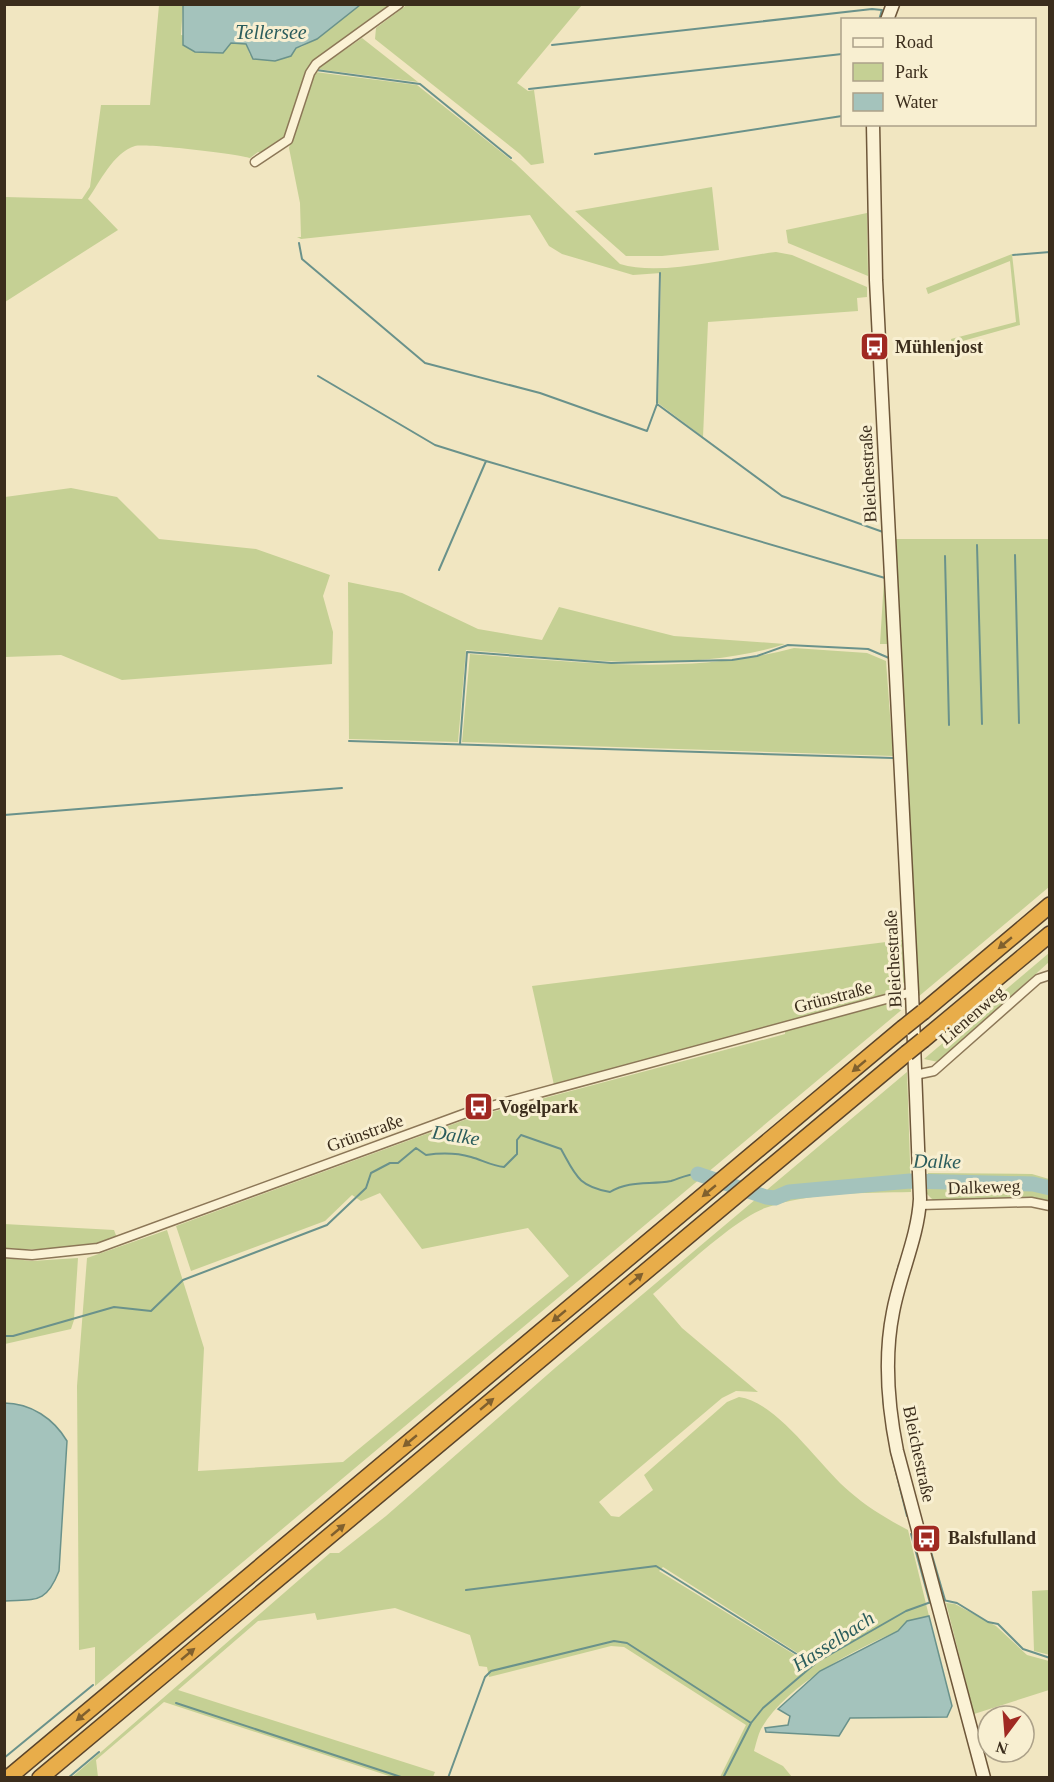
<svg xmlns="http://www.w3.org/2000/svg" width="1054" height="1782" font-family="Georgia,serif">
  <style>
    .green { fill: #c5d094; fill-rule: evenodd }
    .water { fill: #a4c3bc; stroke: #6a928b; stroke-width: 1.5 }
    .lines { fill: none; stroke-linecap: round; stroke-linejoin: round }
    .stream { stroke: #6a928b; stroke-width: 2 }
    .river { stroke: #a4c3bc; stroke-width: 15 }
    .street-casing { stroke: #8c7757; stroke-width: 11 }
    .secondary-casing { stroke: #6e573a; stroke-width: 15 }
    .highway-casing { stroke: #5a442b; stroke-width: 18 }
    .street { stroke: #fbf2d5; stroke-width: 8 }
    .secondary { stroke: #fbf2d5; stroke-width: 12 }
    .highway { stroke: #e8ad4a; stroke-width: 15 }
    .highway-bridge-casing { stroke: #5a442b; stroke-width: 18; stroke-linecap: butt }
    .highway-bridge { stroke: #e8ad4a; stroke-width: 15 }
    .oneway { fill: #80602e }
    .labels { text-anchor: middle; dominant-baseline: central; stroke-width: 6; stroke-linejoin: round; paint-order: stroke }
    .poi-label { font-size: 18px; font-weight: bold; fill: #3b2d1c; stroke: #f8efd1; text-anchor: start }
    .street-label { font-size: 18px; fill: #3b2d1c; stroke: #f8efd1 }
    .water-label { font-size: 20px; font-style: italic; fill: #2a5c5c; stroke: #f8efd1 }
  </style>
  <rect width="100%" height="100%" fill="#f1e6c1"/>
  <path class="green" d="M 408,4 L 582,5 L 517,83 L 528,91 L 534,90 L 544,163 L 531,165 L 520,154 L 375,39 L 376,28 Z
    M 159,5 L 183,5 L 181,35 L 246,44 L 250,55 L 301,47 L 317,39 L 360,5 L 389,5 L 312,61 L 305,72 L 286,133 L 282,140 L 262,153 L 258,152 L 250,158 C 238,154 145,143 135,146 C 113,153 100,182 88,199 L 118,230 L 5,302 L 5,197 L 82,199 L 90,187 L 101,105 L 150,105 Z
    M 362,38 L 418,82 L 317,69 Z
    M 315,72 L 417,85 L 515,163 L 620,264 C 661,277 732,257 776,252 L 792,255 L 867,287 L 867,297 L 857,298 L 858,311 L 708,322 L 703,437 L 658,403 L 661,273 L 633,275 L 562,254 L 549,246 L 530,215 L 301,239 L 297,237 L 301,237 L 300,203 L 289,148 L 312,73 Z
    M 712,187 L 719,250 L 662,256 L 626,256 L 575,211 Z
    M 867,213 L 868,276 L 788,243 L 786,230 Z
    M 1012,254 L 1020,325 L 952,344 L 951,339 L 1016,322 L 1010,261 L 928,294 L 926,288 Z
    M 71,488 L 117,497 L 159,539 L 256,549 L 330,575 L 323,596 L 333,632 L 332,664 L 122,680 L 61,655 L 5,657 L 5,497 Z
    M 896,539 L 1050,539 L 1049,887 L 918,997 Z
    M 884,579 L 888,644 L 880,644 Z
    M 348,582 L 402,593 L 478,629 L 542,640 L 559,607 L 674,636 L 785,644 C 689,675 565,658 466,650 L 458,742 L 349,739 Z
    M 794,648 L 867,653 L 886,661 L 893,756 L 462,742 L 470,654 C 577,662 688,676 794,648 Z
    M 902,940 L 906,980 L 895,992 L 554,1085 L 532,986 Z
    M 1049,953 L 1049,962 L 938,1062 L 924,1059 Z
    M 893,1002 L 905,1007 L 95,1686 L 95,1647 L 79,1650 L 77,1386 L 87,1258 L 167,1230 L 204,1348 L 198,1471 L 343,1462 L 569,1276 L 528,1228 L 422,1249 L 380,1193 L 361,1201 L 352,1195 L 325,1221 L 191,1271 L 176,1226 L 470,1118 L 785,1034 L 785,1031 Z
    M 907,1072 L 911,1192 C 864,1193 810,1192 765,1208 C 735,1219 680,1271 653,1294 L 682,1328 L 758,1392 L 736,1391 L 722,1398 L 599,1502 L 611,1516 L 619,1517 L 653,1490 L 644,1475 L 727,1402 L 739,1397 C 778,1402 819,1466 850,1492 C 867,1507 887,1519 908,1530 L 929,1616 L 907,1621 L 898,1631 C 853,1650 786,1685 761,1729 C 758,1735 756,1744 754,1751 L 783,1766 L 792,1777 L 720,1777 L 746,1725 L 624,1647 L 611,1646 L 489,1677 L 487,1667 L 479,1666 L 470,1635 L 395,1608 L 317,1620 L 315,1613 L 258,1621 L 178,1690 L 435,1772 L 433,1777 L 392,1777 L 164,1702 L 96,1760 L 98,1777 L 71,1778 L 330,1553 L 339,1553 L 386,1516 L 555,1368 ZM 663,1567 L 810,1661 L 808,1663 L 659,1571 Z
    M 928,1173 L 1032,1174 L 1049,1179 L 1049,1202 L 1031,1198 L 933,1200 L 927,1194 Z
    M 4,1224 L 114,1230 L 117,1238 C 81,1249 42,1251 5,1248 Z
    M 5,1258 L 32,1261 L 78,1258 L 74,1320 L 71,1329 L 5,1344 Z
    M 1049,1590 L 1050,1655 L 1034,1651 L 1032,1591 Z
    M 946,1603 L 955,1604 L 996,1626 L 1027,1655 L 1049,1661 L 1049,1690 L 974,1714 Z"/>
  <path class="water" d="M 183,5 L 183,4 L 360,5 L 317,39 L 296,48 L 291,56 L 275,61 L 253,59 L 246,44 L 231,43 L 223,53 L 195,52 L 183,45 Z
    M 4,1403 C 31,1403 54,1419 67,1441 L 59,1571 C 46,1604 36,1599 5,1601 Z
    M 929,1616 L 952,1706 L 947,1717 L 850,1718 L 839,1736 L 766,1732 L 765,1728 L 788,1725 L 790,1716 L 778,1709 L 820,1671 L 898,1631 L 907,1621 Z"/>
  <g class="lines">
    <path class="stream" d="M 552,45 L 872,9 L 882,10 L 879,20
      M 316,70 L 420,84 L 511,158
      M 529,89 L 842,54
      M 595,154 L 842,116
      M 299,243 L 302,259 L 425,363 L 540,393 L 647,431 L 657,404 L 782,496 L 883,532 L 884,547
      M 1013,255 L 1050,252
      M 318,376 L 435,445 L 486,461 L 439,570
      M 657,403 L 660,273
      M 486,461 L 885,578
      M 977,545 L 982,724
      M 1015,555 L 1019,723
      M 945,556 L 949,725
      M 349,741 L 893,758
      M 460,744 L 467,652 L 611,663 L 732,660 L 757,656 L 788,645 L 868,649 L 889,658
      M 4,815 L 342,788
      M 888,1307 L 899,1264
      M 4,1336 L 13,1336 L 114,1307 L 151,1311 L 183,1280 L 327,1225 L 366,1188 L 371,1173 L 390,1163 L 398,1163 L 416,1148 L 426,1155 C 440,1153 457,1153 471,1157 C 482,1160 492,1166 504,1167 L 517,1154 L 517,1140 L 521,1135 L 561,1149 C 576,1176 578,1186 610,1192 C 630,1180 649,1185 671,1181 C 681,1178 687,1174 698,1174
      M 883,1399 L 891,1452 L 907,1516
      M 911,1534 L 930,1603
      M 929,1545 L 945,1600
      M 466,1590 L 656,1566 L 814,1665
      M 943,1600 L 957,1603 L 988,1622 L 998,1624 L 1023,1649 L 1050,1658
      M 176,1703 L 404,1778
      M 4,1758 L 93,1685
      M 68,1778 L 99,1752
      M 448,1778 L 485,1677 L 491,1671 L 614,1641 L 627,1643 L 751,1723
      M 723,1778 L 751,1723 L 763,1708 L 817,1662 L 906,1611 L 931,1602"/>
    <path class="river" d="M 698,1174 L 766,1197 L 775,1198 L 789,1192 L 910,1181 L 1033,1184 L 1050,1188"/>
    <defs>
      <path id="street" d="M 255,162 L 288,140 L 310,73 L 316,64 L 399,4
        M 915,1075 L 934,1071 L 1038,979 L 1050,975
        M 919,1205 L 1031,1202 L 1050,1206
        M 4,1253 L 32,1255 L 98,1248 L 469,1112 L 912,992"/>
      <path id="secondary" d="M 887,20 L 893,4
        M 873,124 L 876,280 L 912,992 L 920,1199 C 918,1237 900,1274 893,1312 C 884,1357 888,1406 897,1451 L 984,1778"/>
      <path id="highway" d="M 923,1012 L 1050,905
        M 923,1040 L 1050,934
        M 8,1778 L 903,1028
        M 40,1778 L 907,1053"/>
    </defs>
    <use href="#street" class="street-casing"/>
    <use href="#secondary" class="secondary-casing"/>
    <use href="#highway" class="highway-casing"/>
    <use href="#street" class="street"/>
    <use href="#secondary" class="secondary"/>
    <use href="#highway" class="highway"/>
    <defs>
      <path id="highway-bridge" d="M 903,1028 L 923,1012
        M 907,1053 L 923,1040"/>
    </defs>
    <use href="#highway-bridge" class="highway-bridge-casing"/>
    <use href="#highway-bridge" class="highway-bridge"/>
  </g>
  <defs><path id="oneway-solid" d="M-6-.8H1V-3.2L6.5 0L1 3.2V.8H-6Z" transform="scale(1.5)"/></defs>
  <g class="oneway">
    <use href="#oneway-solid" transform="translate(1005 943) rotate(140)"/>
    <use href="#oneway-solid" transform="translate(859 1066) rotate(140)"/>
    <use href="#oneway-solid" transform="translate(709 1191) rotate(140)"/>
    <use href="#oneway-solid" transform="translate(636 1279) rotate(-40)"/>
    <use href="#oneway-solid" transform="translate(559 1316) rotate(140)"/>
    <use href="#oneway-solid" transform="translate(487 1404) rotate(-40)"/>
    <use href="#oneway-solid" transform="translate(410 1441) rotate(140)"/>
    <use href="#oneway-solid" transform="translate(338 1530) rotate(-40)"/>
    <use href="#oneway-solid" transform="translate(188 1654) rotate(-40)"/>
    <use href="#oneway-solid" transform="translate(83 1715) rotate(140)"/>
  </g>
  <defs>
    <symbol id="bus-square" viewBox="-11 -11 22 22"><rect x="-9" y="-9" width="18" height="18" rx="4" fill="#a02922" stroke="#f8efd1"/><path d="M-5-6H5V4H4V6H2V4H-2V6H-4V4H-5ZM-3.5-4V0h7V-4ZM-3.5 1.2v1.5H-2V1.2ZM2 1.2v1.5H3.5V1.2Z" fill="#fff"/></symbol>
  </defs>
  <g fill-rule="evenodd">
    <use href="#bus-square" x="858" y="330" width="33" height="33"/>
    <use href="#bus-square" x="462" y="1090" width="33" height="33"/>
    <use href="#bus-square" x="910" y="1522" width="33" height="33"/>
  </g>
  <g class="labels">
    <g class="poi-label">
      <text x="895" y="347">Mühlenjost</text>
      <text x="499" y="1107">Vogelpark</text>
      <text x="948" y="1538">Balsfulland</text>
    </g>
    <g class="street-label">
      <text transform="translate(868 474) rotate(-93)">Bleichestraße</text>
      <text transform="translate(893 959) rotate(-93)">Bleichestraße</text>
      <text transform="translate(833 997) rotate(-15)">Grünstraße</text>
      <text transform="translate(972 1015) rotate(-41)">Lienenweg</text>
      <text transform="translate(365 1133) rotate(-20)">Grünstraße</text>
      <text transform="translate(984 1187) rotate(-2)">Dalkeweg</text>
      <text transform="translate(919 1454) rotate(78)">Bleichestraße</text>
    </g>
    <g class="water-label">
      <text x="271" y="32">Tellersee</text>
      <text transform="translate(456 1135) rotate(9)">Dalke</text>
      <text transform="translate(937 1161) rotate(1)">Dalke</text>
      <text transform="translate(833 1641) rotate(-33)">Hasselbach</text>
    </g>
  </g>
  <rect width="1054" height="1782" fill="none" stroke="#3b2d1c" stroke-width="12"/>
  <rect x="841" y="18" width="195" height="108" fill="#f8efd1" stroke="#aca189" stroke-width="1.5"/>
  <rect x="853" y="38" width="30" height="9" fill="#fbf2d5" stroke="#aca189" stroke-width="1.5"/>
  <text x="895" y="48" font-size="18" fill="#3b2d1c">Road</text>
  <rect x="853" y="63" width="30" height="18" fill="#c5d094" stroke="#aca189" stroke-width="1.5"/>
  <text x="895" y="78" font-size="18" fill="#3b2d1c">Park</text>
  <rect x="853" y="93" width="30" height="18" fill="#a4c3bc" stroke="#aca189" stroke-width="1.5"/>
  <text x="895" y="108" font-size="18" fill="#3b2d1c">Water</text>
  <g transform="translate(1006 1734) rotate(196)"><circle r="28" fill="#f8efd1" stroke="#aca189" stroke-width="1.5"/>
  <path d="M0-4.5L10 22L0 15L-10 22Z" fill="#a02922"/>
  <text y="-9" font-size="16" font-weight="bold" text-anchor="middle" fill="#3b2d1c">N</text>
  </g>
</svg>
